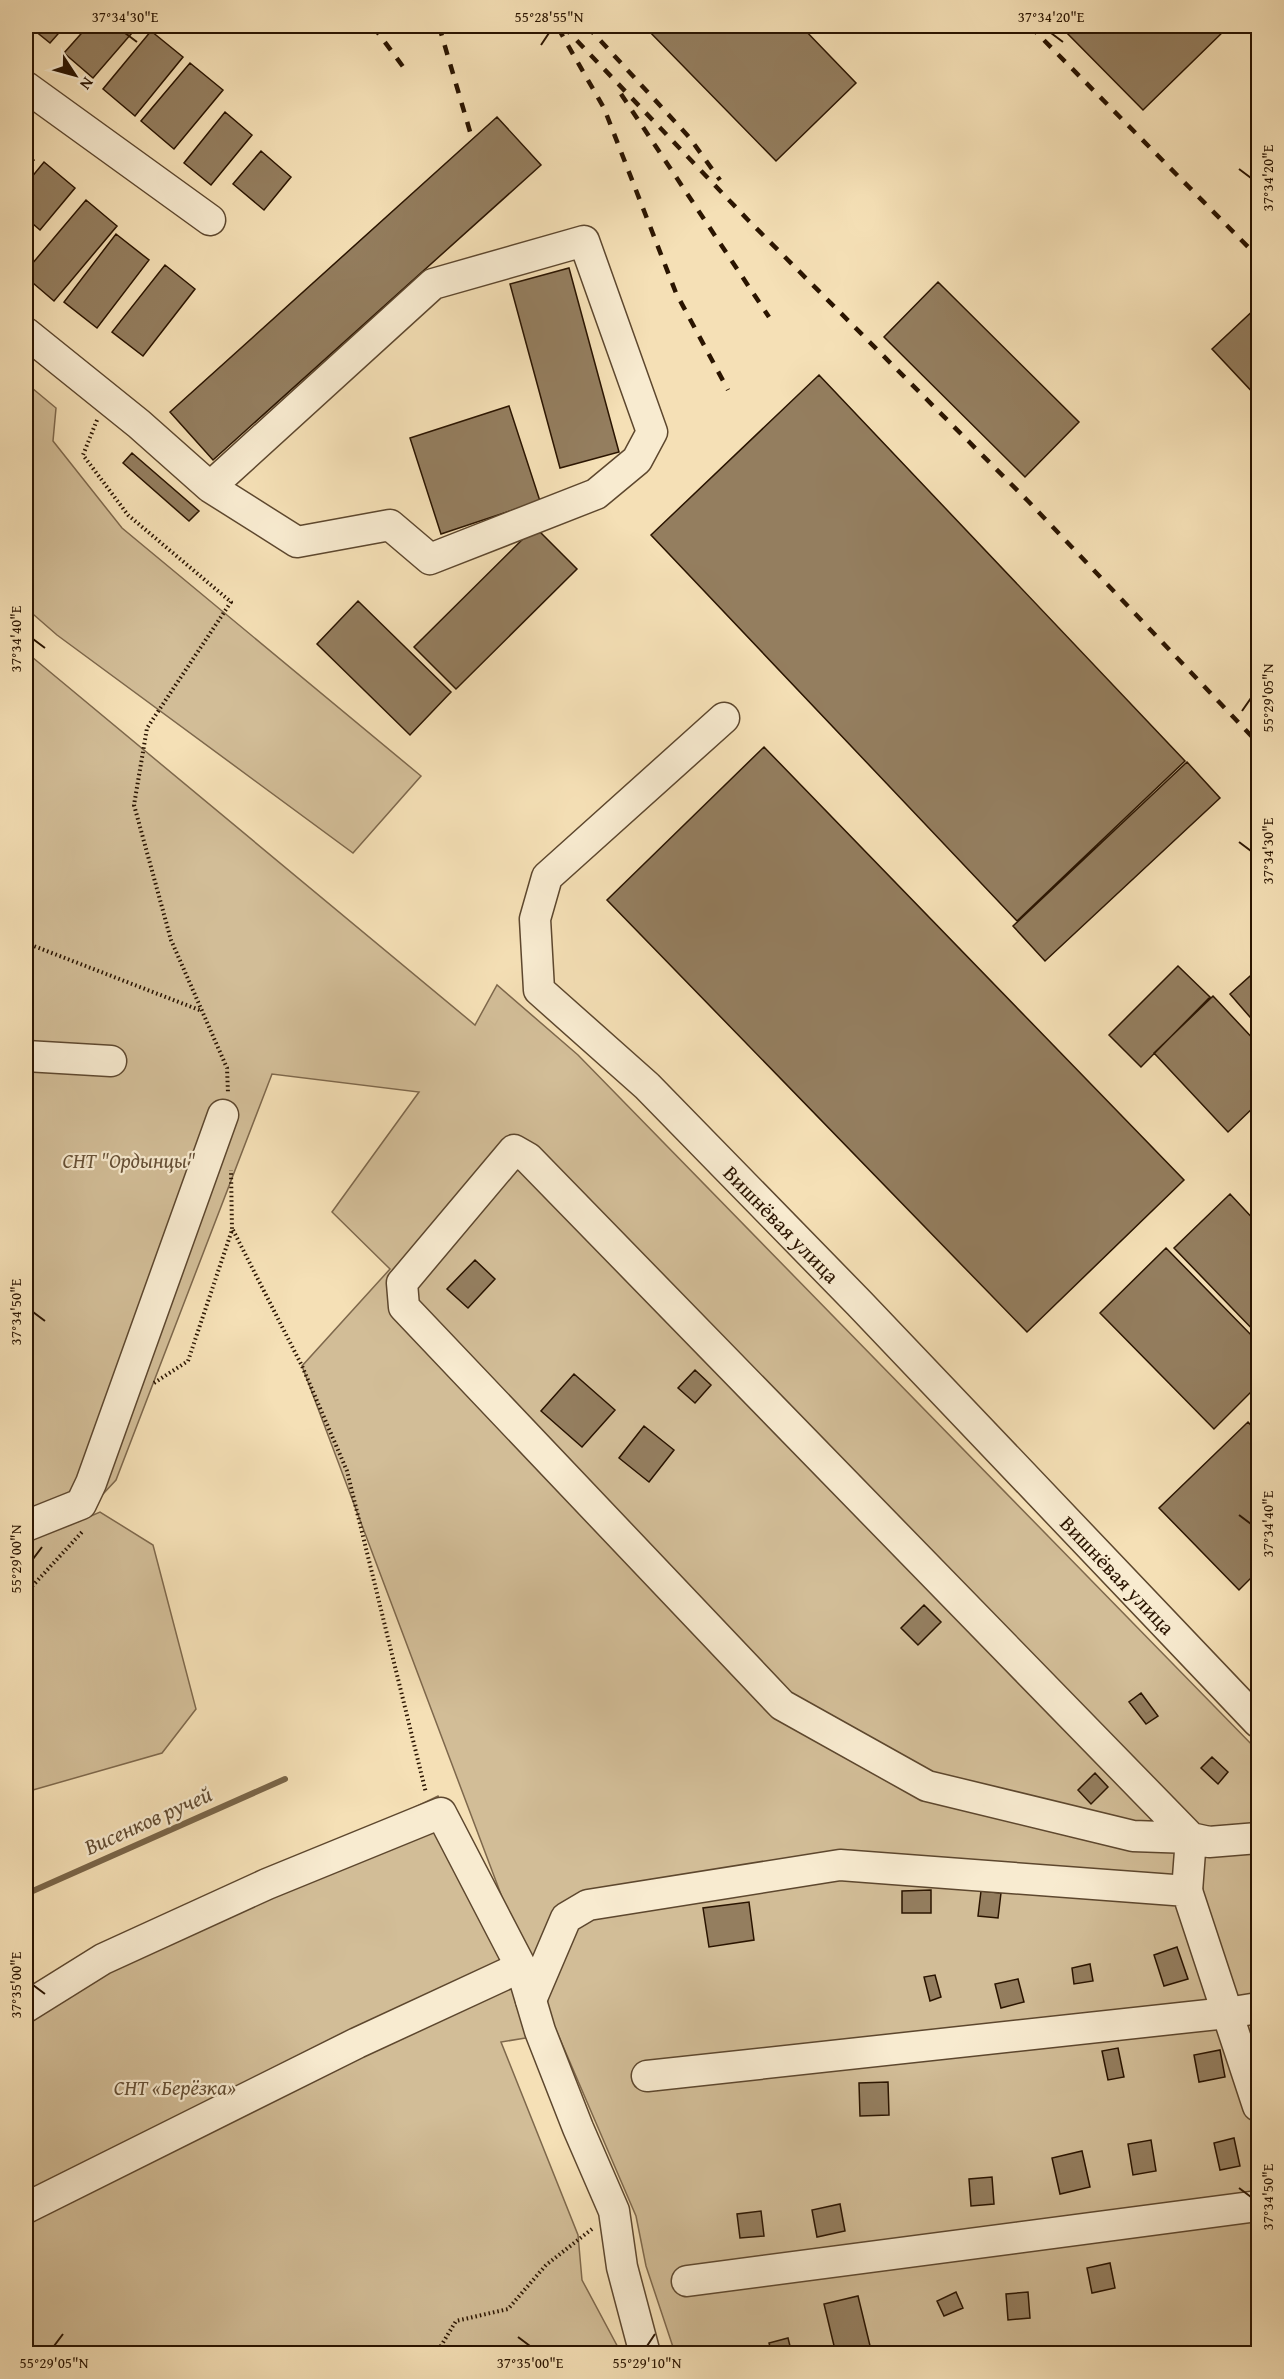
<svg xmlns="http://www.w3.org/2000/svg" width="1284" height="2379" font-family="'Gentium Book Plus',serif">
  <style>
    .green { fill: #d2bd97; stroke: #7e684c; stroke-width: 1.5 }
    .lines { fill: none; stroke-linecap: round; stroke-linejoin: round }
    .stream { stroke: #7a6548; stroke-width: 6 }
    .building { fill: #947e5f; stroke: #2a1400; stroke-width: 1.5 }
    .minor-casing { stroke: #5d472e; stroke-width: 33 }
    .path { stroke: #2a1400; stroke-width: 4; stroke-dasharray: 1.5 3; stroke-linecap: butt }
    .minor { stroke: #f8ebd0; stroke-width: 30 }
    .rail { stroke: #2a1400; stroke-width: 4.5; stroke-dasharray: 10 10; stroke-linecap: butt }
    .ticks { fill: none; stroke: #2a1400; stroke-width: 2 }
    .labels { text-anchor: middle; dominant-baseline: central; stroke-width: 4.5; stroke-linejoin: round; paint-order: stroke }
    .park-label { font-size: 21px; font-style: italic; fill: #654f35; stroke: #f8ebd0 }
    .street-label { font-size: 21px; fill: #2a1400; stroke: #f8ebd0 }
    .water-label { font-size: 22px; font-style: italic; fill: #604a30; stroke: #f8ebd0 }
    .neatline { fill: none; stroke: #2a1400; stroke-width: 2 }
    .ticks-label { font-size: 15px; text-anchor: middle; fill: #2a1400 }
  </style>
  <rect width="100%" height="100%" fill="#f5e0b6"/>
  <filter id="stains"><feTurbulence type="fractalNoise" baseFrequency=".00333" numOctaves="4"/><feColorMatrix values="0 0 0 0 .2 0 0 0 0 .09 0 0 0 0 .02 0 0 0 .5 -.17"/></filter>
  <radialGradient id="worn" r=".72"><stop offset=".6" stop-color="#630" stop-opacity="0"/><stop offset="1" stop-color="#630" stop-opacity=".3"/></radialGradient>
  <path class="green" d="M 26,383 L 56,408 L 53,441 L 122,528 L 421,776 L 353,853 L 57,635 L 26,608 Z
    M 26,652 L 475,1025 L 497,985 L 578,1055 L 1258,1751 L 1258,2353 L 675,2353 L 646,2266 L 636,2216 L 523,1953 L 302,1366 L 390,1269 L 332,1212 L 419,1092 L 272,1074 L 116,1480 L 77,1522 L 100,1512 L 153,1545 L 196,1709 L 162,1753 L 26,1792 Z
    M 438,1796 L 532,2037 L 501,2042 L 578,2235 L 582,2280 L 621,2353 L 26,2354 L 26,1994 Z"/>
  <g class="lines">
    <path class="stream" d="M 26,1894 L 285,1779"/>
  </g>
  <path class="building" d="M 29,26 L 65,26 L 50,43 Z
    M 88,26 L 138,26 L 93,78 L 64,53 Z
    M 644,26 L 801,26 L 856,83 L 776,161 Z
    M 1060,26 L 1229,26 L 1143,110 Z
    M 151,31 L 183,57 L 135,116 L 103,89 Z
    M 190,63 L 223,90 L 174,149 L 141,121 Z
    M 225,112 L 252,135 L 211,185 L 184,163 Z
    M 497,117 L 541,165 L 213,460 L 170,412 Z
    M 261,151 L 291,177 L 264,210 L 233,184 Z
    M 26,153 L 34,160 L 26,170 Z
    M 44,162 L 75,188 L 40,230 L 26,218 L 26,184 Z
    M 86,200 L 117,226 L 54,301 L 26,277 L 26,271 Z
    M 116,234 L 149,260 L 97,328 L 64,302 Z
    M 165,265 L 195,289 L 143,356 L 112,332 Z
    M 569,268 L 619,452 L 560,468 L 510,284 Z
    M 938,282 L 1079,422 L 1025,477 L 884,337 Z
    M 1258,306 L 1258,398 L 1212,349 Z
    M 819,375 L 1185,761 L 1017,921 L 651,535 Z
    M 509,406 L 540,501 L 441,534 L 410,438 Z
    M 132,453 L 199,511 L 189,521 L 123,463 Z
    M 535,527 L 577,569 L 456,689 L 414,647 Z
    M 358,601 L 451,692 L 410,735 L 317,644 Z
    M 764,747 L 1184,1180 L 1027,1332 L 607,900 Z
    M 1187,762 L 1220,798 L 1045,961 L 1013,926 Z
    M 1178,966 L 1210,997 L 1141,1067 L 1109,1035 Z
    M 1258,969 L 1258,1022 L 1256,1024 L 1230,994 Z
    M 1213,996 L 1258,1044 L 1258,1103 L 1228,1132 L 1154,1053 Z
    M 1230,1194 L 1258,1224 L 1258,1335 L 1174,1248 Z
    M 1166,1248 L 1258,1342 L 1258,1385 L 1214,1429 L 1100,1313 Z
    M 475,1260 L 495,1279 L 468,1308 L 447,1289 Z
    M 695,1370 L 711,1385 L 695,1403 L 678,1388 Z
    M 574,1374 L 615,1410 L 582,1447 L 541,1411 Z
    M 1248,1422 L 1258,1433 L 1258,1571 L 1239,1590 L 1159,1508 Z
    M 644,1426 L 674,1450 L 649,1482 L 619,1458 Z
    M 924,1605 L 941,1622 L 918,1645 L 901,1628 Z
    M 1141,1693 L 1158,1716 L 1146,1724 L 1129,1702 Z
    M 1212,1757 L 1228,1772 L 1218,1784 L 1201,1768 Z
    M 1095,1773 L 1108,1787 L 1091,1804 L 1078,1790 Z
    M 931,1890 L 931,1913 L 902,1913 L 902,1891 Z
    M 981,1891 L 1001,1893 L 998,1918 L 978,1916 Z
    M 749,1902 L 754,1940 L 709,1947 L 703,1908 Z
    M 1177,1947 L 1188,1979 L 1164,1986 L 1154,1955 Z
    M 1090,1964 L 1093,1981 L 1074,1984 L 1072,1968 Z
    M 935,1975 L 941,1997 L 930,2001 L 924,1977 Z
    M 1018,1979 L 1024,2002 L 1001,2008 L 995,1984 Z
    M 1118,2048 L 1124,2077 L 1108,2080 L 1102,2051 Z
    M 1220,2050 L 1225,2077 L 1199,2082 L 1194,2055 Z
    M 888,2082 L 889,2115 L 860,2116 L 859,2083 Z
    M 1234,2138 L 1240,2166 L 1220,2170 L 1214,2143 Z
    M 1151,2140 L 1156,2171 L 1133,2175 L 1128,2144 Z
    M 1082,2151 L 1090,2187 L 1060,2194 L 1052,2158 Z
    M 992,2177 L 994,2204 L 971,2206 L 969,2179 Z
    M 840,2204 L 845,2231 L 817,2237 L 812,2210 Z
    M 761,2211 L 764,2236 L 740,2238 L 737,2214 Z
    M 1258,2248 L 1258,2275 L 1253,2249 Z
    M 1110,2263 L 1115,2288 L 1092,2293 L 1087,2268 Z
    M 956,2292 L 963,2308 L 944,2316 L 937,2301 Z
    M 1028,2292 L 1030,2318 L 1008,2320 L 1006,2294 Z
    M 858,2296 L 872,2354 L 836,2354 L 824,2304 Z
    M 788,2338 L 792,2354 L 772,2354 L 769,2343 Z"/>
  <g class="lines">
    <defs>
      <g id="minor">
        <path d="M 26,87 L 210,220"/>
        <path d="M 26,333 L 139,424 L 210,487 L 297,542 L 390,525 L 430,559 L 596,494 L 637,460 L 652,432 L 584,241 L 433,284 L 210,487"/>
        <path id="s1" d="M 724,718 L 547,877 L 535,919 L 539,990 L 647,1086 L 859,1303 L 1258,1722"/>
        <path d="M 26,1056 L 111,1061"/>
        <path d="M 26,1526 L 81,1504 L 91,1483 L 223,1115"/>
        <path d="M 1187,1891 L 1191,1838 L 528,1158 L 514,1150 L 402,1283 L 404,1307 L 782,1705 L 927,1786 L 1133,1836 L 1191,1838 L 1209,1842 L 1258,1838"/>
        <path d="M 531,2000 L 566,1918 L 588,1905 L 840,1865 L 1187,1891 L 1258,2106"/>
        <path d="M 26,2007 L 103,1959 L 267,1884 L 441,1813 L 521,1967 L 540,2031 L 578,2128 L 614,2211 L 622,2267 L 645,2354"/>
        <path d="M 647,2076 L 1227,2013 L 1258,2008"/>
        <path d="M 26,2208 L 357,2043 L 521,1967"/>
        <path d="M 687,2281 L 1258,2206"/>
      </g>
    </defs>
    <use href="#minor" class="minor-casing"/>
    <path class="path" d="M 97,420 L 83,455 L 128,515 L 231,602 L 147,728 L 134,805 L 171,940 L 227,1068 L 228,1093
      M 26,943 L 202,1011
      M 233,1230 L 302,1366 L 347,1471 L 426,1793
      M 154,1383 L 188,1361 L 232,1230 L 231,1170
      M 26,1593 L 82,1532
      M 436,2354 L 456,2321 L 508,2309 L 546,2265 L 592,2229"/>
    <use href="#minor" class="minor"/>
    <path class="rail" d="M 373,26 L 404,68
      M 439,26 L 471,135
      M 563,26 L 748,220 L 1028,501 L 1258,743
      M 587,26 L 689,137 L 720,180
      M 1030,26 L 1258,257
      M 558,28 L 604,108 L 676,293 L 728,390
      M 621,94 L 769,317"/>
  </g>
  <path class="ticks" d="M 125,33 L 137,42M 1051,33 L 1063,42M 541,45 L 549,33M 1239,169 L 1251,178M 33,639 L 45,648M 1242,711 L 1251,698M 1239,842 L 1251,851M 33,1312 L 45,1321M 1239,1515 L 1251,1524M 33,1559 L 42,1547M 33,1985 L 45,1994M 1239,2188 L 1251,2197M 518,2337 L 530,2346M 54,2346 L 63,2334M 647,2346 L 655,2334"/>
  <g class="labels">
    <g class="park-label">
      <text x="129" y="1160">СНТ "Ордынцы"</text>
      <text x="175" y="2087">СНТ «Берёзка»</text>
    </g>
    <g class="street-label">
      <text stroke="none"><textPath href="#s1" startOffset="690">Вишнёвая улица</textPath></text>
      <text stroke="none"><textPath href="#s1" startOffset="1176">Вишнёвая улица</textPath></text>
    </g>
    <g class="water-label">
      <text transform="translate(148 1820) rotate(-24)">Висенков ручей</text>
    </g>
  </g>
  <rect width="1284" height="2379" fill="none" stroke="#f5e0b6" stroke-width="66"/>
  <g transform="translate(75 75) rotate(126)" stroke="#f8ebd0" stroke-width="4.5" paint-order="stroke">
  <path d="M0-4.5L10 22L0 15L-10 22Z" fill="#2a1400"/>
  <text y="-9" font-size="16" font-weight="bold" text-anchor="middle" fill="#2a1400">N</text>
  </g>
  <rect x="33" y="33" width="1218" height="2313" class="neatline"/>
  <g class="ticks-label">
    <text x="125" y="22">37°34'30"E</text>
    <text x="549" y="22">55°28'55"N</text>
    <text x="1051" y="22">37°34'20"E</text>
    <text transform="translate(1268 178) rotate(-90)" y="5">37°34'20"E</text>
    <text transform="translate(16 639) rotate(-90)" y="5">37°34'40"E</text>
    <text transform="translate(1268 698) rotate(-90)" y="5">55°29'05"N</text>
    <text transform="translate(1268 851) rotate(-90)" y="5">37°34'30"E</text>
    <text transform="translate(16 1312) rotate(-90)" y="5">37°34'50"E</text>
    <text transform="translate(1268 1524) rotate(-90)" y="5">37°34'40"E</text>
    <text transform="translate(16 1559) rotate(-90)" y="5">55°29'00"N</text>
    <text transform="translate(16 1985) rotate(-90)" y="5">37°35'00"E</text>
    <text transform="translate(1268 2197) rotate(-90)" y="5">37°34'50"E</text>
    <text x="54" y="2368">55°29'05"N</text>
    <text x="530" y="2368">37°35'00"E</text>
    <text x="647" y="2368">55°29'10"N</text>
  </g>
  <rect width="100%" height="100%" filter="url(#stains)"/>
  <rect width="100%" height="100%" fill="url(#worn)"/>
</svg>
